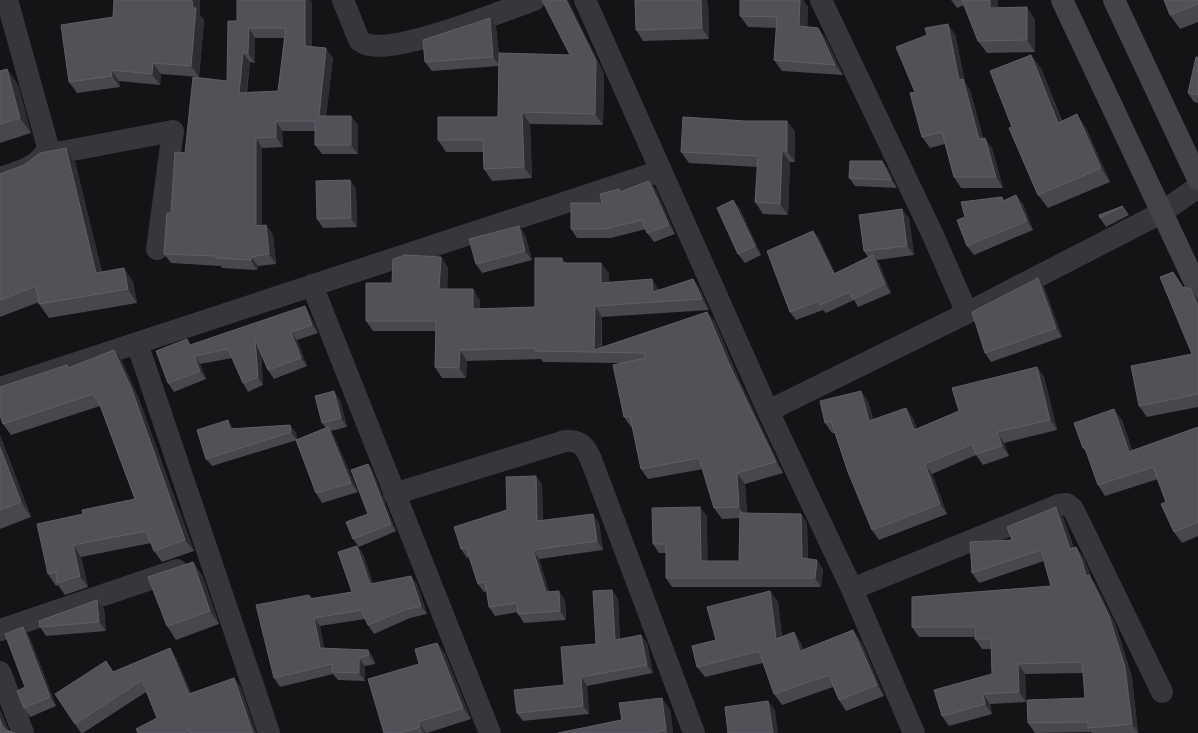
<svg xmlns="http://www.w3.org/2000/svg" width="1198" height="733" font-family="'Source Sans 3',sans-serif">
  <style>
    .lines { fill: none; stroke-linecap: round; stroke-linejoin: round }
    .street { stroke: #37373b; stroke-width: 22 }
    .secondary { stroke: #434349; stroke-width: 22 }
    .wall { fill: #47474d; fill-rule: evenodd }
    .shaded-wall { fill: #2e2e32 }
    .building { fill: #515258; stroke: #5f5f66; fill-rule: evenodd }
  </style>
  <rect width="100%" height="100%" fill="#141315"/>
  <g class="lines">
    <path class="street" d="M 343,0 L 359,40 C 362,42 366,45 370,45 C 402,52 499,12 534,0
      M 585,0 L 768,411 L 852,589 L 914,733
      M 821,0 L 932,233 L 967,313
      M 46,155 L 173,131 L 157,249
      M 0,178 C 18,172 41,167 48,147 L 7,0
      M 312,285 L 490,733
      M 137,343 L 269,733
      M 0,388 L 661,171
      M 768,411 L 967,313 L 1161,213 L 1198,187
      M 394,494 L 565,441 C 579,440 584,445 590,457 L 694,733
      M 852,589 L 1059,505 L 1067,504 L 1073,509 L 1162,692
      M 0,630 L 177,570
      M 0,672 L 23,733"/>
    <path class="secondary" d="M 1062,0 L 1198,289
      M 1114,0 L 1198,179"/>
  </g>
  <path class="wall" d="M 114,0 L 200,0 L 200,15 L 204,20 L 199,77 L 161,74 L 160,85 L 119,81 L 120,87 L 77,93 L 69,82 L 113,17 Z
    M 237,0 L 310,0 L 312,3 L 312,47 L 333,58 L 326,116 L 351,116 L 358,126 L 358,154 L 322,154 L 315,145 L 315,131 L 282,131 L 283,147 L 262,148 L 262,225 L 266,225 L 273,235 L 276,264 L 258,266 L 257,270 L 222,268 L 221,266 L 171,263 L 164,254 L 171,213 L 185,153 L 227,81 L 237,21 ZM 255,38 L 284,38 L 278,91 L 247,92 L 250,62 L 255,63 Z
    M 635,0 L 706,0 L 708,4 L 709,39 L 643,41 L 636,30 Z
    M 800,0 L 803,0 L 808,7 L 807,27 L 818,28 L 826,39 L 843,75 L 782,71 L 774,60 L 777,28 L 748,27 L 740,16 Z
    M 951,0 L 998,0 L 998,7 L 1035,19 L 1035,52 L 987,53 L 978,41 L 964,5 L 957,8 Z
    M 1198,0 L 1198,22 L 1180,29 L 1170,15 Z
    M 496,27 L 499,56 L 604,73 L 603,125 L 530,124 L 532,178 L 492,181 L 484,169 L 483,152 L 446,152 L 438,140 L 498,117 L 499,66 L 432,71 L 425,62 Z
    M 955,34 L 965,82 L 970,90 L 983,138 L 992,148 L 1003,188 L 961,188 L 954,177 L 945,144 L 930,148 L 922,137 Z
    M 1198,57 L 1198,103 L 1194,102 L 1188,93 Z
    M 1041,68 L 1062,121 L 1086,128 L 1110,182 L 1048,208 L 1038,195 L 1012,127 Z
    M 7,69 L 18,85 L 31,133 L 0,143 L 0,71 Z
    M 746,121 L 787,121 L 795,132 L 795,162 L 790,162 L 788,215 L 763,214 L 755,202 L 758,167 L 689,163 L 681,152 Z
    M 75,162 L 102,272 L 124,268 L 133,282 L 137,303 L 49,318 L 39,304 L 39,302 L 0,317 L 0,174 Z
    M 887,168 L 897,188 L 855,186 L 849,178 Z
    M 350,180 L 356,189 L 357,227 L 323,228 L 317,219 Z
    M 649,181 L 656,190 L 675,234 L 654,242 L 647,233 L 646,229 L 611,238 L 577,238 L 571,229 L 602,203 L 621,191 Z
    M 1002,197 L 1004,200 L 1023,204 L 1033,230 L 974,255 L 967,246 L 965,217 Z
    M 733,200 L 740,209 L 761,255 L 745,263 L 738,254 Z
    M 1123,206 L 1129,215 L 1106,227 L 1100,218 Z
    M 909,218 L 914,255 L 877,260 L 879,263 L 891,293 L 858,307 L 854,300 L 826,313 L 823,310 L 796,320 L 790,312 L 813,231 L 819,239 L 835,273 L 868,257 L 864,251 Z
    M 519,226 L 525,235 L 532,260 L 482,273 L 476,264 Z
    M 441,257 L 448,268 L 447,289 L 480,300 L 480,309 L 535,307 L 562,258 L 566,263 L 601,263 L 609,274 L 609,282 L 659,290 L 693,279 L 700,289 L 709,310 L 602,317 L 602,347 L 707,312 L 715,322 L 738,377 L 783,473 L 745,484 L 747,514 L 801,514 L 807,523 L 808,559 L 823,569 L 821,587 L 672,587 L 666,578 L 666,553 L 659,553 L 653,544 L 707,516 L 707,561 L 739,561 L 740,518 L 722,519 L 714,508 L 703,469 L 648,479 L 641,469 L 632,427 L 631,427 L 624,417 L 620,363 L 543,362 L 541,359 L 467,361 L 466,378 L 442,378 L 435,367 L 436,331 L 373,331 L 366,321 L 392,283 Z
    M 1173,272 L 1184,288 L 1191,289 L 1198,299 L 1198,407 L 1147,417 L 1139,406 L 1192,354 Z
    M 1038,278 L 1044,287 L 1062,337 L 991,362 L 985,353 Z
    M 310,315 L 318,333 L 297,340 L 307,366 L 274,379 L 268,370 L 261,354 L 263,385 L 248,392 L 243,383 L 232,358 L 200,364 L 206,379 L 174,392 L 168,383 L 192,345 Z
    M 122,361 L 140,402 L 194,551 L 162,562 L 154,551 L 151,543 L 81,557 L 88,587 L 65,595 L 58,585 L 56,586 L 48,574 L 83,514 L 135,499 L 100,406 L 11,435 L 3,424 L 69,368 Z
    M 1037,367 L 1044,377 L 1057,430 L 1004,443 L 1009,456 L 983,465 L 976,455 L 932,474 L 947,514 L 879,540 L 872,530 L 835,433 L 832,433 L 825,423 L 868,401 L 873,419 L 913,418 L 917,429 L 959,411 Z
    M 340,400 L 347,427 L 331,431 L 334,436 L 358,492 L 322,503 L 316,493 L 326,428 L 322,423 Z
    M 1122,420 L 1132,450 L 1198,427 L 1198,536 L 1182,543 L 1174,532 L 1166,502 L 1158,479 L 1105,496 L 1098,485 L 1088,455 L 1083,448 Z
    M 290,425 L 296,433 L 297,440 L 212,466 L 206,459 L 233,428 L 233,429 Z
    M 0,435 L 31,517 L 0,529 Z
    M 368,464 L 373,472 L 396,531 L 359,547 L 353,539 L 368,514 Z
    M 536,476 L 542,485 L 543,520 L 599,523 L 603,550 L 539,559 L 549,592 L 565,600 L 566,620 L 524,623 L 518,614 L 518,612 L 495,616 L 489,607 L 487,591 L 484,592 L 478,584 L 469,557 L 467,558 L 461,549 L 507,510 Z
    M 1063,517 L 1074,548 L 1076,547 L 1083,557 L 1089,571 L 1091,578 L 1096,585 L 1116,626 L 1132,677 L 1138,733 L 1092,733 L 1091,732 L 1035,733 L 1028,723 L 1085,698 L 1083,673 L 1025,674 L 1026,702 L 990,704 L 992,714 L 949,726 L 942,716 L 992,674 L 991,649 L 982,649 L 975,639 L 975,637 L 919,637 L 912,627 L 1051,586 L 1044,561 L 979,583 L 972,573 L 1012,540 Z
    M 357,546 L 363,554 L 373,584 L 417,584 L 427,614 L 410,618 L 374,634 L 368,625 L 365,619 L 320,626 L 324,649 L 368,650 L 374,659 L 375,664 L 365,666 L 365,681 L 338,680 L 333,674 L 280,687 L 274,678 L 309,595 L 312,598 L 352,592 Z
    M 193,562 L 202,575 L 219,624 L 176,640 L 167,626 Z
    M 612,590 L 618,599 L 620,639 L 647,643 L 653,673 L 587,686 L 589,714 L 523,721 L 517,713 L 564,685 L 596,644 Z
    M 770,591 L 778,602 L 782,636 L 801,643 L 803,650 L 861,641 L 884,696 L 846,711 L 839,700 L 833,687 L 782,705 L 774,694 L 763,663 L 705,677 L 697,667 L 716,640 Z
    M 97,600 L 104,609 L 106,631 L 46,636 L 40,627 Z
    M 23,627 L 29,636 L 56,706 L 30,717 L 24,708 L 25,687 Z
    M 437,643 L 445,654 L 471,719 L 427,733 L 384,733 L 419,664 Z
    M 176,658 L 191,693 L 234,678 L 241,688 L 256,733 L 138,733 L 157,718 L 146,692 L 83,733 L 81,733 L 75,724 L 113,672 Z
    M 670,709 L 673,733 L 558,733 Z"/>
  <path class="shaded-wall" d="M 192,0 L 200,0 L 200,15 L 204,20 L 199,77 L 191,66 Z
    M 305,0 L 310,0 L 312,3 L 312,55 L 305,46 Z
    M 566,0 L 568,0 L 604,73 L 603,125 L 595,114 Z
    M 701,0 L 706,0 L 708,4 L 709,39 L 702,28 Z
    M 800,0 L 803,0 L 808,7 L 807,37 L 799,26 Z
    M 990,0 L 998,0 L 998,19 L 990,8 Z
    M 1027,7 L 1035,19 L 1035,52 L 1027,40 Z
    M 490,18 L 496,27 L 500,66 L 493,57 Z
    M 948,24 L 955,34 L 965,82 L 970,90 L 986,150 L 979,139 L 959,80 Z
    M 249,28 L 255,38 L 255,63 L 248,53 Z
    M 818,28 L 826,39 L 843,75 L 835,65 Z
    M 326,48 L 333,58 L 325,126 L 319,116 Z
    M 243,53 L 250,62 L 245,102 L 239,93 Z
    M 1031,55 L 1041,68 L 1067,136 L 1058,123 Z
    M 153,63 L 161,74 L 160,85 L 152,74 Z
    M 7,69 L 18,85 L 31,133 L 20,118 Z
    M 111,70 L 119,81 L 120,87 L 112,76 Z
    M 522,112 L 530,124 L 532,178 L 524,167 Z
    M 1077,114 L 1086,128 L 1110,182 L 1101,168 Z
    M 351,116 L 358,126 L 358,154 L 351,145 Z
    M 276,121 L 282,131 L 283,147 L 276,137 Z
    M 787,121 L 795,132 L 795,162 L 787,151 Z
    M 256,138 L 262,148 L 262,236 L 256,226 Z
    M 985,138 L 992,148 L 1003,188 L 996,177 Z
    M 66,148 L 75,162 L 106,287 L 96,273 Z
    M 782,151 L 790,162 L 788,215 L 780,204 Z
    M 882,161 L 887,168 L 897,188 L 891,180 Z
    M 350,180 L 356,189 L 357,227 L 351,218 Z
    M 649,181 L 656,190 L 675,234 L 669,225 Z
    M 1016,195 L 1023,204 L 1033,230 L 1027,221 Z
    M 733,200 L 740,209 L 761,255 L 755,246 Z
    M 902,209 L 909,218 L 914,255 L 907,246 Z
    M 266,225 L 273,235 L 276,264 L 269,254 Z
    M 519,226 L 525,235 L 532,260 L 525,251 Z
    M 813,231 L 819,239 L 840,283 L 834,274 Z
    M 873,255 L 879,263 L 891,293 L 885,284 Z
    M 251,257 L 258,266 L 257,270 L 251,260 Z
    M 441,257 L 448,268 L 447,300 L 439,289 Z
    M 562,258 L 569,268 L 562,263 Z
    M 601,263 L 609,274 L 609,293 L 601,283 Z
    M 124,268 L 133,282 L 137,303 L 128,289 Z
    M 1173,272 L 1181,283 L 1191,299 L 1182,287 Z
    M 1038,278 L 1044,287 L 1062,337 L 1056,328 Z
    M 652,279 L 659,290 L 660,303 L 653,292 Z
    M 693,279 L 700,289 L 709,310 L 702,299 Z
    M 473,289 L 480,300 L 480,319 L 473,309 Z
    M 1191,289 L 1198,299 L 1198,306 Z
    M 305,306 L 310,315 L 318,333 L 312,325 Z
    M 595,306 L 602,317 L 601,353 L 594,350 Z
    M 707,312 L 715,322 L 738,377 L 783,473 L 776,462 L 730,366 Z
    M 291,332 L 297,340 L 307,366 L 301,358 Z
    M 255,339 L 261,347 L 263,385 L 258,377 Z
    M 114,350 L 122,361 L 140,402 L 194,551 L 185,540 Z
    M 460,350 L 467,361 L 466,378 L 459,368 Z
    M 194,356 L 200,364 L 206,379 L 200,371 Z
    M 1037,367 L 1044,377 L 1057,430 L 1050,420 Z
    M 334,391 L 340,400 L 347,427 L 341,418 Z
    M 861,391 L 868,401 L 876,431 L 869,421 Z
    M 906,408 L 913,418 L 921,441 L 914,430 Z
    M 1114,409 L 1122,420 L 1136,462 L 1129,452 Z
    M 228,420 L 233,428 L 236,437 L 230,429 Z
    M 290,425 L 296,433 L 297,440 L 291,432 Z
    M 328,427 L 334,436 L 358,492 L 351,483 Z
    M 997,432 L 1004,443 L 1009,456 L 1002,446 Z
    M 0,435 L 31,517 L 21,502 L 0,447 Z
    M 368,464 L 373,472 L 396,531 L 391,524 Z
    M 925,464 L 932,474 L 947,514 L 940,504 Z
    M 737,473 L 745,484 L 747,518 L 739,507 Z
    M 536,476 L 542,485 L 543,530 L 537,521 Z
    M 700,507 L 707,516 L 708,570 L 701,561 Z
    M 1056,507 L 1063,517 L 1077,559 L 1070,549 Z
    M 593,514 L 599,523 L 603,550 L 597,541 Z
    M 801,514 L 807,523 L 808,568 L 802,558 Z
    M 73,545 L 81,557 L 88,587 L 80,576 Z
    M 357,546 L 363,554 L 376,593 L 370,584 Z
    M 1076,547 L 1083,557 L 1089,571 L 1091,578 L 1096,585 L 1116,626 L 1132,677 L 1138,733 L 1132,724 L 1086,576 Z
    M 533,550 L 539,559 L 552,601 L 546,592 Z
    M 817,560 L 823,569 L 821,587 L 815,578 Z
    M 193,562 L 202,575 L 219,624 L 210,611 Z
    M 411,576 L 417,584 L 427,614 L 421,606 Z
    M 612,590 L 618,599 L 620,648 L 615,640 Z
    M 559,591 L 565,600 L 566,620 L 560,611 Z
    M 770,591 L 778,602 L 783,649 L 776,639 Z
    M 97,600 L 104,609 L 106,631 L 99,622 Z
    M 314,618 L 320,626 L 326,657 L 320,648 Z
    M 23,627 L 29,636 L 56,706 L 50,697 Z
    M 853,630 L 861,641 L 884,696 L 877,685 Z
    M 794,632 L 801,643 L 808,662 L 800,651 Z
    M 641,635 L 647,643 L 653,673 L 647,665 Z
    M 437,643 L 445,654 L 471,719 L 463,708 Z
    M 170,648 L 176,658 L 196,704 L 189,694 Z
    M 368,650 L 374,659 L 375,664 L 369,655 Z
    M 359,658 L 365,666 L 365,681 L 359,673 Z
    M 1018,664 L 1025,674 L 1026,702 L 1019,692 Z
    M 581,677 L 587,686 L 589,714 L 583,706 Z
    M 234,678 L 241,688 L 256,733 L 253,733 Z
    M 983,694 L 990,704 L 992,714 L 985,704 Z
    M 662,698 L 670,709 L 673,733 L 668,733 L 666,730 Z
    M 768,701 L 775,710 L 778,733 L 773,733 Z
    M 0,709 L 1,711 L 10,733 L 8,733 L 2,725 L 0,719 Z
    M 418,722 L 426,733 L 424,733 L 420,727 Z"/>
  <path class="building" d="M 114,0 L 192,0 L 193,8 L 196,8 L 191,66 L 153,63 L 152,74 L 111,70 L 112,76 L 69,82 L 61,25 L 113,17 Z
    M 237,0 L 305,0 L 305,46 L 326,48 L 319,116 L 351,116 L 351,145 L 315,145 L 315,121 L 276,121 L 276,137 L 256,138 L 256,226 L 266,225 L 269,254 L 251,257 L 251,260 L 216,258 L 216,256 L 164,254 L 167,213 L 171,213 L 175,152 L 185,153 L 193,77 L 227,81 L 228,21 L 237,21 ZM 249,28 L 286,28 L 278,91 L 239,93 L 243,53 L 248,53 Z
    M 542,0 L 566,0 L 596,61 L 595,114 L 522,112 L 524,167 L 484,169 L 483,140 L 438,140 L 438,117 L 498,117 L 499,53 L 570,55 Z
    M 635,0 L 701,0 L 702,28 L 636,30 Z
    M 740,0 L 800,0 L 799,26 L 818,28 L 835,65 L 774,60 L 777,17 L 740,16 Z
    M 962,0 L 990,0 L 990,8 L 1027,7 L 1027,40 L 978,41 Z
    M 1164,0 L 1198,0 L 1198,4 L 1170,15 Z
    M 490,18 L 493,57 L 425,62 L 423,40 Z
    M 948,24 L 959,80 L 963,79 L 979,139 L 985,138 L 996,177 L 954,177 L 942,132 L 922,137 L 910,93 L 915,92 L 896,47 L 927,35 L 925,28 Z
    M 1031,55 L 1058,123 L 1077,114 L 1101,168 L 1038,195 L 1009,128 L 1012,127 L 990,71 Z
    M 1196,57 L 1198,57 L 1198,95 L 1188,93 Z
    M 7,69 L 20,118 L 0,124 L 0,71 Z
    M 683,117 L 746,121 L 787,121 L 787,151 L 782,151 L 780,204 L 755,202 L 758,156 L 681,152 Z
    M 66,148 L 96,273 L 124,268 L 128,289 L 39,304 L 36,286 L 0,300 L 0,174 L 24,165 L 40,153 Z
    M 850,161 L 882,161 L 891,180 L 849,178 Z
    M 350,180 L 351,218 L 317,219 L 316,181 Z
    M 649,181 L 669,225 L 647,233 L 642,220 L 605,229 L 571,229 L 571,203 L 602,203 L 600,194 L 619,189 L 620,192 Z
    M 1016,195 L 1027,221 L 967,246 L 957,220 L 965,217 L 961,202 L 1002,197 L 1003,201 Z
    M 733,200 L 755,246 L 738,254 L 717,208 Z
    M 1123,206 L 1100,218 L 1099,215 Z
    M 902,209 L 907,246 L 864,251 L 859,215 Z
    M 519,226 L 525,251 L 476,264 L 469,239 Z
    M 813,231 L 834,274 L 873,255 L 885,284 L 853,299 L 849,292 L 820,305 L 818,301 L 790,312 L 767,251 Z
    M 405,255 L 441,257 L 439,289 L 473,289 L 473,309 L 535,307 L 535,258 L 562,258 L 562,263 L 601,263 L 601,283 L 652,279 L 653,292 L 693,279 L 702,299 L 595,306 L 594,350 L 707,312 L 730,366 L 776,462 L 737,473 L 739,507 L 714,508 L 699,458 L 641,469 L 630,416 L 624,417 L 613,365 L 645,358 L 644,353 L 535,351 L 535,348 L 460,350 L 459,368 L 435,367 L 436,321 L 366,321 L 366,283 L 392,283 L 393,259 Z
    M 1173,272 L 1182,287 L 1191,289 L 1198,306 L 1198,394 L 1139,406 L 1131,366 L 1192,354 L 1160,277 Z
    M 1038,278 L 1056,328 L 985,353 L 972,312 Z
    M 305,306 L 312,325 L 291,332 L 301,358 L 268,370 L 255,339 L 258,377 L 243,383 L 228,349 L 194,356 L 200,371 L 168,383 L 156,351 L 187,339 L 190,345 Z
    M 114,350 L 132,390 L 185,540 L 154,551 L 146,531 L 73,545 L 80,576 L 57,583 L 56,572 L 48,574 L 37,524 L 83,514 L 82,510 L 135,499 L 100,405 L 93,394 L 3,424 L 0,415 L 0,387 L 67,365 L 68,368 Z
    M 1037,367 L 1050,420 L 997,432 L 1002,446 L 976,454 L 972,444 L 925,464 L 940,504 L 872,530 L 848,472 L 831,421 L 825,423 L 820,401 L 861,391 L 869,421 L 906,408 L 914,430 L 959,411 L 952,388 Z
    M 334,391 L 341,418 L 322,423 L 315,396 Z
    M 1114,409 L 1129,452 L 1198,427 L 1198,522 L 1174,532 L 1161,504 L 1166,502 L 1153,467 L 1098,485 L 1085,448 L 1083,448 L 1074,423 Z
    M 228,420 L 230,429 L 290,425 L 291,432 L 206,459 L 197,430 Z
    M 328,427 L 351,483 L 316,493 L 296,440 Z
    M 0,447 L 21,502 L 0,510 Z
    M 368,464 L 391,524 L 353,539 L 346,522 L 368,514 L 351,470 Z
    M 536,476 L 537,521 L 593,514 L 597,541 L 533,550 L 546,592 L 559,591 L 560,611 L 518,614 L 517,603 L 489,607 L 485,581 L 478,584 L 466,547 L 461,549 L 454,527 L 507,510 L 506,477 Z
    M 700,507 L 701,561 L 739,561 L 740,513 L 801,514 L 802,558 L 817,560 L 815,578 L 666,578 L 666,544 L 653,544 L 652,508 Z
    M 1056,507 L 1070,549 L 1076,547 L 1082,561 L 1086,576 L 1089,575 L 1109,616 L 1125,667 L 1132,724 L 1088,728 L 1088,722 L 1028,723 L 1027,700 L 1085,698 L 1082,662 L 1018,664 L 1019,692 L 983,694 L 985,704 L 942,716 L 934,690 L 992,674 L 991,639 L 975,639 L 976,627 L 912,627 L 912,597 L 1051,586 L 1041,550 L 972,573 L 970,542 L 1012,540 L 1007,527 Z
    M 357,546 L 370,584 L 411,576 L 421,606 L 404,610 L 368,625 L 361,610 L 314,618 L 320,648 L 368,650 L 369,655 L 359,658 L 359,673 L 332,672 L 332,664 L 274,678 L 256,605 L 309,595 L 310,599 L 352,592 L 338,552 Z
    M 193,562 L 210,611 L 167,626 L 148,577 Z
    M 612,590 L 615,640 L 641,635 L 647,665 L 581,677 L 583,706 L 517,713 L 514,690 L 564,685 L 561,647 L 596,644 L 593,591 Z
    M 770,591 L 776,639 L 794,632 L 800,651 L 853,630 L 877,685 L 839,700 L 829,675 L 774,694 L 759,651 L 697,667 L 692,646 L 716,640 L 707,607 Z
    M 97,600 L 99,622 L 40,627 L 39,621 Z
    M 23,627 L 50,697 L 24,708 L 17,691 L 25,687 L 5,634 Z
    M 437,643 L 463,708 L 418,722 L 420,727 L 400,733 L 384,733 L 368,679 L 419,664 L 415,649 Z
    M 170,648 L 189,694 L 234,678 L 253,733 L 190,733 L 189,730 L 184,733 L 138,733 L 136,729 L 157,718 L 142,680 L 75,724 L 55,694 L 106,661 L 113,672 Z
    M 662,698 L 666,730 L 653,732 L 653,733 L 558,733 L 622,720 L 619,703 Z
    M 768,701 L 773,733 L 728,733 L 725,707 Z
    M 0,719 L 2,725 L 6,730 L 15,733 L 0,733 Z"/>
</svg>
